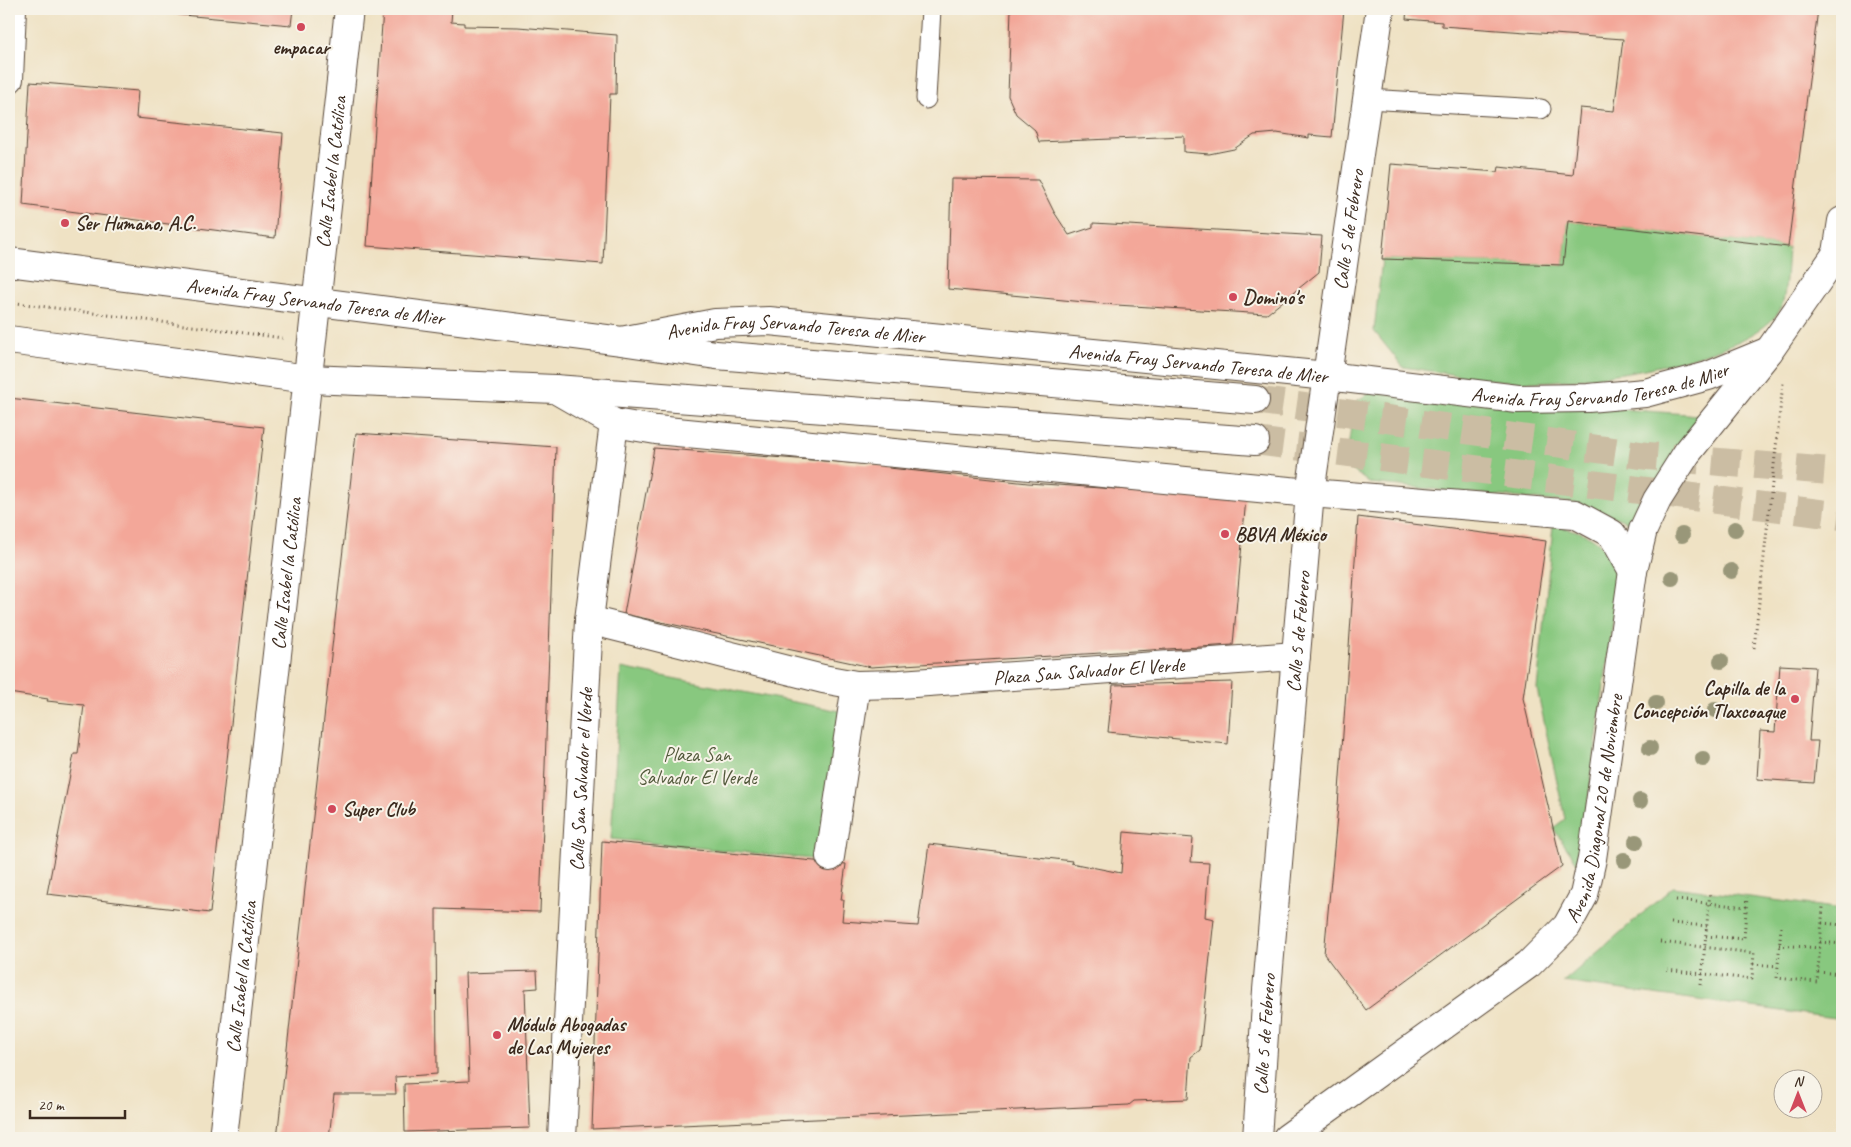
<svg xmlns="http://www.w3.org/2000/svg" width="1851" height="1147" font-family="Caveat,sans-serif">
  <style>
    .green { fill: #88c87f; stroke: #62794e }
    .building { fill: #f3a799 }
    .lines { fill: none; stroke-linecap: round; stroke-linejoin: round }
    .primary-tunnel { stroke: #cbbda3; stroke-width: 28; stroke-dasharray: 28 14; stroke-linecap: butt }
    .lane-casing { stroke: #564637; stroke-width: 21 }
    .street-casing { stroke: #564637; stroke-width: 30 }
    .secondary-casing { stroke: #564637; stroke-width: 30 }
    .primary-casing { stroke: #564637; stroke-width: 30 }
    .path { stroke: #564637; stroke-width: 3; stroke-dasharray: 1 4; stroke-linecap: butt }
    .lane { stroke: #fff; stroke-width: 19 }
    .street { stroke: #fff; stroke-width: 28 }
    .secondary { stroke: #fff; stroke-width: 28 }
    .primary { stroke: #fff; stroke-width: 28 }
    .tree { fill: #999779 }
    .poi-dot { fill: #d1495b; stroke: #f7f3e8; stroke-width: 2 }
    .labels { text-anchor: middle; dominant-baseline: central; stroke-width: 4; stroke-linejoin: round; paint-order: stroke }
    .poi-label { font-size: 20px; font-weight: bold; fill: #3b2a1e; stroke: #f7f3e8; text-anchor: start }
    .street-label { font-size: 20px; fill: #3b2a1e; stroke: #f7f3e8 }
    .park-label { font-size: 20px; fill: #52593b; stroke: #f7f3e8 }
  </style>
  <rect width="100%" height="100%" fill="#f7f3e8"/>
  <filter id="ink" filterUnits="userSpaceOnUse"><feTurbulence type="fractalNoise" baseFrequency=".02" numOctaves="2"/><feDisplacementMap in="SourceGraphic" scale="10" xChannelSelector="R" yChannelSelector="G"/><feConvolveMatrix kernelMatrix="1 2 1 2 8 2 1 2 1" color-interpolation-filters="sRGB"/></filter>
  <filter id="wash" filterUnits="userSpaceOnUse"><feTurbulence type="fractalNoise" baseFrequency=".0096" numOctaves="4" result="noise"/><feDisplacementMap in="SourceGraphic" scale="20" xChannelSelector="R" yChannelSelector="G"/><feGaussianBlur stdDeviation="1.12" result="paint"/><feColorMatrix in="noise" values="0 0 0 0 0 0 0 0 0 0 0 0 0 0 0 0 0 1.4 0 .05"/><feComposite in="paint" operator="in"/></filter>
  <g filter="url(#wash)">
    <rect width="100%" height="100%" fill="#efe2c4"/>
    <path class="green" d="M 1568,221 L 1788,247 C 1787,260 1786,298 1781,308 C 1754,361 1575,384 1520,382 C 1481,380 1441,372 1403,367 L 1374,331 L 1382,259 L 1563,265 Z
      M 1372,391 L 1687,414 L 1703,416 L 1633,524 L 1582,504 L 1369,483 L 1346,465 L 1354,403 Z
      M 1553,526 C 1591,532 1605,540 1619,577 L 1579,866 L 1553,828 L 1565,819 L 1537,689 Z
      M 621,668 L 845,712 L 822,860 L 611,839 Z
      M 1673,887 L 1842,909 L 1842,1019 L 1563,982 Z"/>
    <g id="blocks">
      <path class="building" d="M 117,9 L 293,9 L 291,25 Z
        M 383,9 L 452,9 L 451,22 L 464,23 L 464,26 L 518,27 L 617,35 L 616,94 L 610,94 L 603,264 L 367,246 Z
        M 844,9 L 861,9 L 861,12 L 844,10 Z
        M 1011,9 L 1344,9 L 1332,137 L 1309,135 L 1309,138 L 1277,133 L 1254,135 L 1234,149 L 1209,154 L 1184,152 L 1184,136 L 1039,142 L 1035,130 L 1016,114 L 1008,96 Z
        M 1407,9 L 1818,9 L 1788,247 L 1568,221 L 1563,265 L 1382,259 L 1391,164 L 1498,172 L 1499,167 L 1573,175 L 1580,108 L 1614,111 L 1623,39 L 1442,26 L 1442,22 L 1406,19 Z
        M 30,82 L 138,91 L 136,118 L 283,133 L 275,238 L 23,205 Z
        M 951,179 L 1038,180 L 1054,212 L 1069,235 L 1093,227 L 1093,223 L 1322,236 L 1319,272 L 1267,314 L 1116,305 L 948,289 Z
        M 9,398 L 264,427 L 210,913 L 47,894 L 74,754 L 78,754 L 84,705 L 47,701 L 48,699 L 9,693 Z
        M 356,433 L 556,447 L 540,912 L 436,909 L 437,1074 L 395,1077 L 396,1094 L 334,1094 L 329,1138 L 277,1138 Z
        M 654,448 L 889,466 L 889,468 L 1028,483 L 1246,498 L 1233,645 L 871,667 L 624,614 Z
        M 1358,517 L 1546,541 L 1523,698 L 1562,866 L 1366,1010 L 1324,954 L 1338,806 Z
        M 1780,665 L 1815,667 L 1809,741 L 1818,741 L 1814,783 L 1757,779 L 1760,731 L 1775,732 Z
        M 1232,682 L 1228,744 L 1108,732 L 1113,685 Z
        M 1124,832 L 1193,838 L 1191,862 L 1209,863 L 1205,917 L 1214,919 L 1200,1050 L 1191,1057 L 1188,1099 L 1134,1101 L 1129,1105 L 592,1129 L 602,841 L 846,864 L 841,900 L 844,900 L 842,921 L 918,926 L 929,844 L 1072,861 L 1071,863 L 1121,873 Z
        M 537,971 L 538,988 L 525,989 L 530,1128 L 405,1132 L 404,1084 L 469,1081 L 465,973 Z"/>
    </g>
  </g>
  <g filter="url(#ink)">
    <use href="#blocks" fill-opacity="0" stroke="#564637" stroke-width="1"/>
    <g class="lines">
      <path class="primary-tunnel" d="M 1255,400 L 1647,456 L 1842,472
        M 1255,441 L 1842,516"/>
      <defs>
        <path id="lane" d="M 926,99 L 931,9
          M 1367,99 L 1541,109"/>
        <g id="street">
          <path d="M 9,79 L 12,9"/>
          <path id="s1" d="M 1327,376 L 1380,9"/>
          <path id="s2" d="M 589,620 L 823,679 L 856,685 L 900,684 L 1296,656"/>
          <path d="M 830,857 L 856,685"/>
          <path id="s3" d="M 562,1138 L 589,620 L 614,423"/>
        </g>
        <g id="secondary">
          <path id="s4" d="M 626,340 L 715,323 L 769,321 L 1327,376 L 1518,399 L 1588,398 L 1645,393 L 1708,376 L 1769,351"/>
          <path d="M 555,389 L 614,423 L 656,430 L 1310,493 L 1575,514 L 1612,534 L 1633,571"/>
          <path id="s5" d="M 223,1138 L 349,9"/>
          <path id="s6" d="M 1257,1138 L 1267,990 L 1310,493 L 1327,376"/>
          <path id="s7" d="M 1287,1138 L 1529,964 L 1567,926 L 1584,895 L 1592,859 L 1633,571 L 1643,530 L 1657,500 L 1687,453 L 1769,351 L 1837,253 L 1842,221"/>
        </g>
        <g id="primary">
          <path id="s8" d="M 9,262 L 622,341 L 716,355 L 1255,400"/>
          <path d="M 9,340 L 309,379 L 555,389 L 1255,441"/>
        </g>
      </defs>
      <use href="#lane" class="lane-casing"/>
      <use href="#street" class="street-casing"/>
      <use href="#secondary" class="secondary-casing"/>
      <use href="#primary" class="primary-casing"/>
      <path class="path" d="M 9,302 L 283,338
        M 1754,648 L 1783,383
        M 1676,900 L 1747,907
        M 1671,923 L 1707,926
        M 1822,923 L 1842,925
        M 1781,927 L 1777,978 L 1817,982 L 1823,907
        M 1706,936 L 1744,939 L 1747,897
        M 1660,942 L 1754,953 L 1752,979 L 1665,970
        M 1820,942 L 1842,944
        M 1779,945 L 1820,948
        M 1753,964 L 1778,966
        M 1818,972 L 1842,974
        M 1701,985 L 1710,892"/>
      <use href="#lane" class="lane"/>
      <use href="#street" class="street"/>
      <use href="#secondary" class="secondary"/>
      <use href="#primary" class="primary"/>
    </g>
    <g class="tree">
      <circle cx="1735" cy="529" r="8"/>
      <circle cx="1682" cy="535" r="8"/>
      <circle cx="1731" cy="571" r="8"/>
      <circle cx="1672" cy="578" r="8"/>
      <circle cx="1721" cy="661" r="8"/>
      <circle cx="1656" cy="703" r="8"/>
      <circle cx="1715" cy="710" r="8"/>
      <circle cx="1650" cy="748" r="8"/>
      <circle cx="1703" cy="759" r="8"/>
      <circle cx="1640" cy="801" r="8"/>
      <circle cx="1636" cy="842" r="8"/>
      <circle cx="1624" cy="860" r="8"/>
    </g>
  </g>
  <g class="poi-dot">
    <circle cx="301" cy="27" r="5"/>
    <circle cx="65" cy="223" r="5"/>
    <circle cx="1233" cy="297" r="5"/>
    <circle cx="1225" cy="534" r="5"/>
    <circle cx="1795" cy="699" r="5"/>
    <circle cx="332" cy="809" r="5"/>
    <circle cx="497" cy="1035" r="5"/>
  </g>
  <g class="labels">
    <g class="poi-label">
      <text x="301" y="47" text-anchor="middle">empacar</text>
      <text x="75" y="223">Ser Humano, A.C.</text>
      <text x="1243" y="297">Domino's</text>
      <text x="1235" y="534">BBVA México</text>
      <text x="1785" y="688" text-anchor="end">Capilla de la<tspan x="1785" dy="23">Concepción Tlaxcoaque</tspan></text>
      <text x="342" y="809">Super Club</text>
      <text x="507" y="1024">Módulo Abogadas<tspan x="507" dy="23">de Las Mujeres</tspan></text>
    </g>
    <g class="street-label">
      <text stroke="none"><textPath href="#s5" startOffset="972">Calle Isabel la Católica</textPath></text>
      <text stroke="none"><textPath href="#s1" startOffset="148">Calle 5 de Febrero</textPath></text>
      <text stroke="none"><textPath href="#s8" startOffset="309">Avenida Fray Servando Teresa de Mier</textPath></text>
      <text stroke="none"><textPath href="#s4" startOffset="171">Avenida Fray Servando Teresa de Mier</textPath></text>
      <text stroke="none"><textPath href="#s4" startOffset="576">Avenida Fray Servando Teresa de Mier</textPath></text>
      <text stroke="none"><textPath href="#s4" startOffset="981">Avenida Fray Servando Teresa de Mier</textPath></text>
      <text stroke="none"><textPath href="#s5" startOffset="568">Calle Isabel la Católica</textPath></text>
      <text stroke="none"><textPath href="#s6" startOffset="508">Calle 5 de Febrero</textPath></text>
      <text stroke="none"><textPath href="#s2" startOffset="508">Plaza San Salvador El Verde</textPath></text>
      <text stroke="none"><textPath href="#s3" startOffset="359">Calle San Salvador el Verde</textPath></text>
      <text stroke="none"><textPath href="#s7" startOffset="474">Avenida Diagonal 20 de Noviembre</textPath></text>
      <text stroke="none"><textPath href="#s5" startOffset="162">Calle Isabel la Católica</textPath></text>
      <text stroke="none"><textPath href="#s6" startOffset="104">Calle 5 de Febrero</textPath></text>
    </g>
    <g class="park-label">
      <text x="697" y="754">Plaza San<tspan x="697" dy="23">Salvador El Verde</tspan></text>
    </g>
  </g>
  <rect width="1851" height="1147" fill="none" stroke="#f7f3e8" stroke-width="30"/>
  <g transform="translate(1798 1094)"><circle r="24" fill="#f7f3e8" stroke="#aca397"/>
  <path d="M0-4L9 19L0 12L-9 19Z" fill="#d1495b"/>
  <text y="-8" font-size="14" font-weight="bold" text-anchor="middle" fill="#3b2a1e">N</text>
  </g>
  <path d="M30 1110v8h95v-8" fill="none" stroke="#3b2a1e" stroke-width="2.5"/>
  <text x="38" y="1110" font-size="15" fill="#3b2a1e" stroke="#f7f3e8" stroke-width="4" paint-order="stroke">20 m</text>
</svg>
